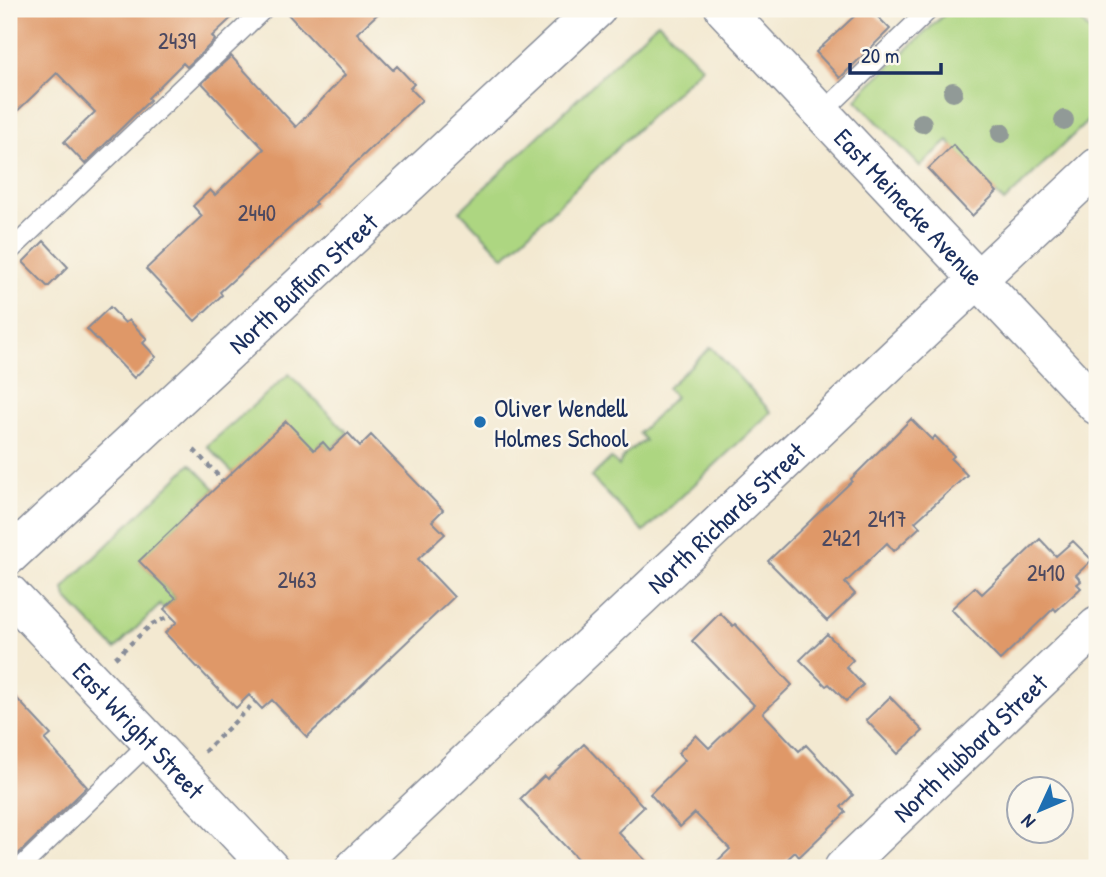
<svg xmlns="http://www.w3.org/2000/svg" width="1106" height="877" font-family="'Patrick Hand',sans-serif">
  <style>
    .green { fill: #add681; stroke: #648270; stroke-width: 2 }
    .building { fill: #df9868 }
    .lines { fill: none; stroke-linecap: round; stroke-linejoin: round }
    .service-casing { stroke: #878c98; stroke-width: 21 }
    .minor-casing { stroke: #878c98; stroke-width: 40 }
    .path { stroke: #878c98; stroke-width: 4.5; stroke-dasharray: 5 5; stroke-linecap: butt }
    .service { stroke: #fff; stroke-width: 18 }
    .minor { stroke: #fff; stroke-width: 37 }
    .tree { fill: #919a97 }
    .poi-dot { fill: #1f6fb2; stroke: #fbf7ec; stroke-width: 2.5 }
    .labels { text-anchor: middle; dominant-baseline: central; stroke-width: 5; stroke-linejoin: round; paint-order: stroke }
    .number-label { font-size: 23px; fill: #4c4960 }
    .street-label { font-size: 26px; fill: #1b2f5e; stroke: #fbf7ec }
    .poi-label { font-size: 26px; fill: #1b2f5e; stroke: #fbf7ec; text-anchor: start }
  </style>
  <rect width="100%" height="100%" fill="#fbf7ec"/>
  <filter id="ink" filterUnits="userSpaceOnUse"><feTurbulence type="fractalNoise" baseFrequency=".0143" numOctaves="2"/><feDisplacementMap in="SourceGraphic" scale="14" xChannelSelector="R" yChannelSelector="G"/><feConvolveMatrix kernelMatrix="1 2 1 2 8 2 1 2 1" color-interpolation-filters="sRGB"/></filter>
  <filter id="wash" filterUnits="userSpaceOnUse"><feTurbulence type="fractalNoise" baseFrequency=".00686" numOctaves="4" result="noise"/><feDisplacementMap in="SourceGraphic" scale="28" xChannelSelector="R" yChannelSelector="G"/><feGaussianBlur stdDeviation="1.57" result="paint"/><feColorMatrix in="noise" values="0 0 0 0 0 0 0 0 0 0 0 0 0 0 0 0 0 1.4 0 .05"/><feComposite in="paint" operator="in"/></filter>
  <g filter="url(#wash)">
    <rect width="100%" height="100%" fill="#f3e9d1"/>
    <path class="green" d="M 950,9 L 1069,9 L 1097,38 L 1097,112 L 1004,202 L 948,141 L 920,166 L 856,100 L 865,89 Z
      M 658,22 L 702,67 L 504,257 L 460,211 Z
      M 711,347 L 771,412 L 644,532 L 591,477 L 611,458 L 619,466 C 622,454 635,446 645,441 L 639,433 L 675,397 L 667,388 Z
      M 289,374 L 348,433 L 330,450 L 323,442 L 314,450 L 232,472 L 207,446 Z
      M 191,464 L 215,489 L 140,561 L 176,598 L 164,609 L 160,605 L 115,649 L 66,598 L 64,589 L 73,578 Z"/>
    <g id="blocks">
      <path class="building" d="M 23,9 L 241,9 L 212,36 L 215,40 L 187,67 L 183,63 L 148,98 L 150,100 L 85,164 L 64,142 L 95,112 L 57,73 L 9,119 L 9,23 Z
        M 283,9 L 383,9 L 357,33 L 393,70 L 397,66 L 414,84 L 410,88 L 422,100 L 314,202 L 316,204 L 220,292 L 222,295 L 195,321 L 146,269 L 202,216 L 193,206 L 210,190 L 215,195 L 264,149 L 202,83 L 231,56 L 296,127 L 345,75 Z
        M 862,9 L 870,9 L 890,29 L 840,78 L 816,52 Z
        M 953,145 L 997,192 L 972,216 L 928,169 Z
        M 44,241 L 68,267 L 48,287 L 23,262 Z
        M 110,307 L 125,323 L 129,320 L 147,339 L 143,343 L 156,357 L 134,378 L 87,329 Z
        M 911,419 L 932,440 L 935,436 L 954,456 L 951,459 L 967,475 L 915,522 L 920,527 L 894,551 L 887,543 L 845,583 L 855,594 L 827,621 L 768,561 L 852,481 L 851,479 Z
        M 286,421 L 314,450 L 323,442 L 330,450 L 348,433 L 360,446 L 371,435 L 443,510 L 432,521 L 445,534 L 418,559 L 454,597 L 307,737 L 272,700 L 262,709 L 249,695 L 236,708 L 165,633 L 177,622 L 164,609 L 176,598 L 139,561 Z
        M 1040,539 L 1056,556 L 1073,541 L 1092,560 L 1076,575 L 1081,581 L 1077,584 L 1081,588 L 1056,611 L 1054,608 L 1000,660 L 951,609 L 975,587 L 982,594 Z
        M 720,613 L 733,626 L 735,624 L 792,685 L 763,713 L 799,751 L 806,745 L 853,795 L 841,807 L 846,812 L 799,857 L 795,852 L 778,868 L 710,868 L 730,849 L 695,813 L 680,827 L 650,794 L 685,760 L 678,753 L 696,735 L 709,748 L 754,705 L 692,641 Z
        M 827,634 L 853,660 L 846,667 L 863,685 L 846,701 L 829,684 L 826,686 L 800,660 Z
        M 9,690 L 51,735 L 45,740 L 87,787 L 12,860 L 9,868 Z
        M 890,697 L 923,731 L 898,754 L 866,720 Z
        M 584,744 L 644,807 L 618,832 L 653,868 L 586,868 L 520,799 L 544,776 L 547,779 Z"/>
    </g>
  </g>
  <g filter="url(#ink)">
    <use href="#blocks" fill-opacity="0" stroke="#878c98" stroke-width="2"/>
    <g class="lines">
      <defs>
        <path id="service" d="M 823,112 L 930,9
          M 9,252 L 264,9
          M 20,868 L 150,742"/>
        <g id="minor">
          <path id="s1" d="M 724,9 L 1097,406"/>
          <path id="s2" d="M 9,556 L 597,9"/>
          <path id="s3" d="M 9,593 L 270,868"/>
          <path id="s4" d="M 354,868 L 1097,167"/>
          <path id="s5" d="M 843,868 L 1097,626"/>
        </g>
      </defs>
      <use href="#service" class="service-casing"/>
      <use href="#minor" class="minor-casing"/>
      <path class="path" d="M 194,450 L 223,481
        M 115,658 L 152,624 L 171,616
        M 204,752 L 255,702"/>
      <use href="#service" class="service"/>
      <use href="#minor" class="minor"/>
    </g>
    <g class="tree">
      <circle cx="953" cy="92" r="10"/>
      <circle cx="1064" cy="120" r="10"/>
      <circle cx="922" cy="123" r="10"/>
      <circle cx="1001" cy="133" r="10"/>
    </g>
  </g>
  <circle class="poi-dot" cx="480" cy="422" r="7"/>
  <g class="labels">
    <g class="number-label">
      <text x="177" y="40">2439</text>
      <text x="257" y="212">2440</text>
      <text x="887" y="518">2417</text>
      <text x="841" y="537">2421</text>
      <text x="1046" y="572">2410</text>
      <text x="297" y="579">2463</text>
    </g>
    <g class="street-label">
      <text stroke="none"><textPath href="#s1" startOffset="271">East Meinecke Avenue</textPath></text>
      <text stroke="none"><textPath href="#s2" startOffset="401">North Buffum Street</textPath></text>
      <text stroke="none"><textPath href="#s4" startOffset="511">North Richards Street</textPath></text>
      <text stroke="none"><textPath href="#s3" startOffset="189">East Wright Street</textPath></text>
      <text stroke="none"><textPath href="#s5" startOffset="175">North Hubbard Street</textPath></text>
    </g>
    <g class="poi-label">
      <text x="494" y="407">Oliver Wendell<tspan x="494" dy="30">Holmes School</tspan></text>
    </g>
  </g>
  <rect width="1106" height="877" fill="none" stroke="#fbf7ec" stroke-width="35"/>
  <g transform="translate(1040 810) rotate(226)"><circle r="33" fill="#fbf7ec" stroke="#a1a7b3" stroke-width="2"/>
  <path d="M0-5L12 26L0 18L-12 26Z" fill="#1f6fb2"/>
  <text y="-10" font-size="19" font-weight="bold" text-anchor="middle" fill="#1b2f5e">N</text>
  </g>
  <path d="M850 63v10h91v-10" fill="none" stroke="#1b2f5e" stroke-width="3.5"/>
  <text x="861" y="63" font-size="21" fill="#1b2f5e" stroke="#fbf7ec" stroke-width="5" paint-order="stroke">20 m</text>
</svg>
